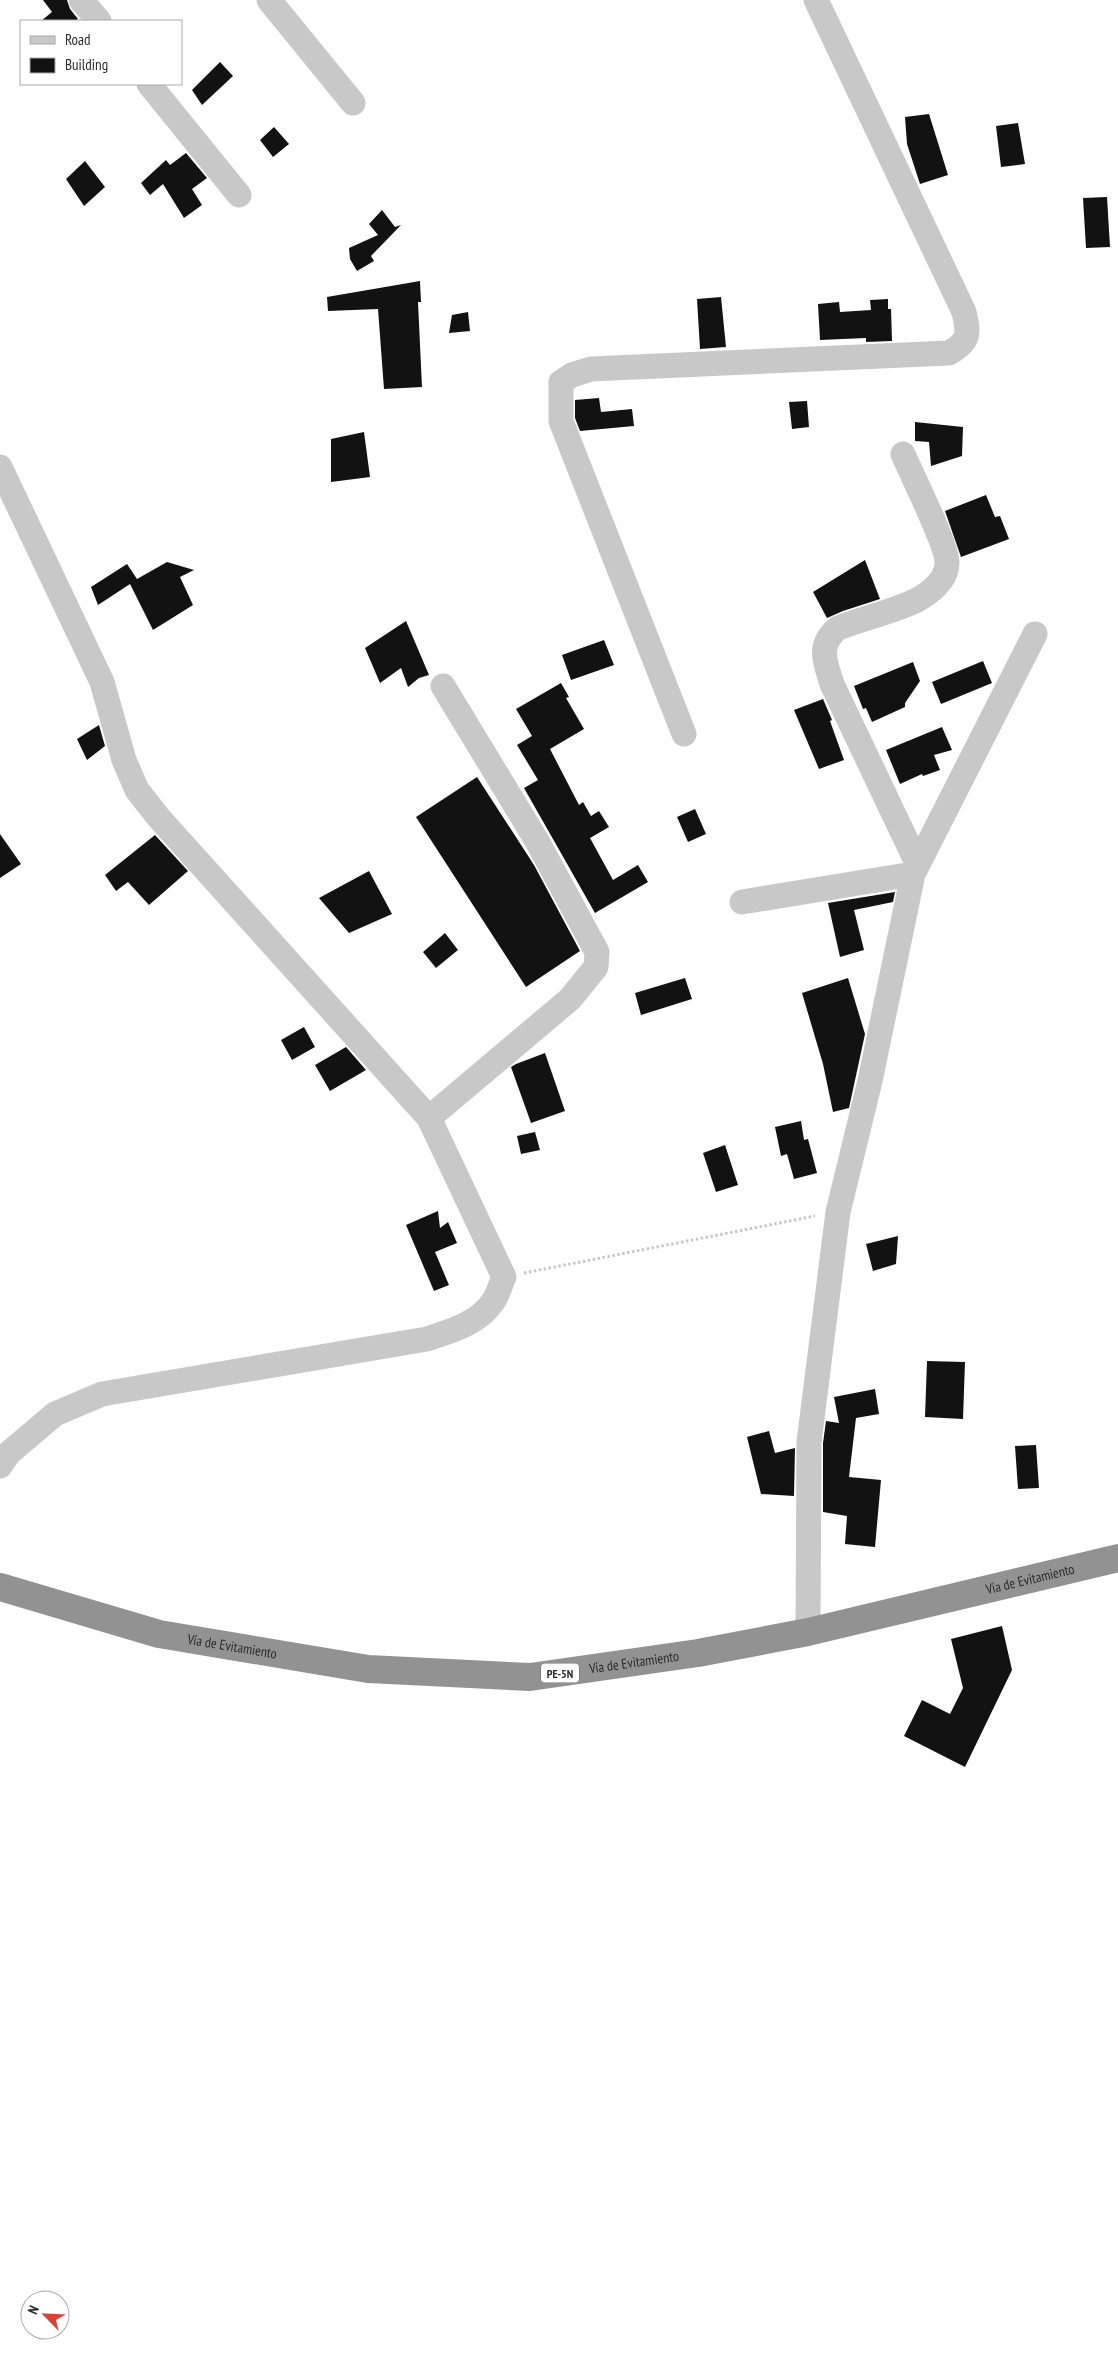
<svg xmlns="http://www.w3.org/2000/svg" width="1118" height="2360" font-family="'PT Sans Narrow',sans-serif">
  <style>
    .building { fill: #121212 }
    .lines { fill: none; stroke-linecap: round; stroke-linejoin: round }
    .path { stroke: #c8c8c8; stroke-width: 3; stroke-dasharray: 2.5 2.5; stroke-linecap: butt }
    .minor { stroke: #c8c8c8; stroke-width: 25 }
    .highway { stroke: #929292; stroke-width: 28 }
    .labels { text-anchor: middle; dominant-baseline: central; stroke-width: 5; stroke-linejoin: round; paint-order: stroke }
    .shield { fill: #fff; stroke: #6b6b6b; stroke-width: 1 }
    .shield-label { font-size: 12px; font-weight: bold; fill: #2b2b2b }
    .street-label { font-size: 14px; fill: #2b2b2b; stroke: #fff }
  </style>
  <rect width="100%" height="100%" fill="#fff"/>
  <path class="building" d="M 43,0 L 67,0 L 70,9 L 78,19 L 75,21 L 41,21 L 52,12 Z
    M 220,62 L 233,76 L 202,105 L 192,90 Z
    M 929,114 L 948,175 L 920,184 L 907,144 L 905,117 Z
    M 1018,123 L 1025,164 L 1001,167 L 996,126 Z
    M 274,127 L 289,144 L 273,157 L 260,140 Z
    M 186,153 L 207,178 L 192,189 L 202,205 L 184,218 L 163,184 L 150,195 L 141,183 L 166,160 L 170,165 Z
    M 85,161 L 105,187 L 84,206 L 66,179 Z
    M 1107,197 L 1110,247 L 1086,248 L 1083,198 Z
    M 382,210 L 395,227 L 401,225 L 371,256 L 374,261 L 357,271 L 350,259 L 349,248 L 378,235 L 369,224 Z
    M 420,281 L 421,302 L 418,302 L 422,387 L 384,389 L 378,309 L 328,311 L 327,297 Z
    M 721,297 L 726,347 L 700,349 L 697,299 Z
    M 888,299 L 888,309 L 891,309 L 892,341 L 866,342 L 866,338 L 820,340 L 818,304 L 839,302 L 840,312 L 871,310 L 870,300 Z
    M 468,312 L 470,331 L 449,333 L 452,315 Z
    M 599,398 L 601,412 L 632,409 L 634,426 L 580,431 L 575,418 L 575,400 Z
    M 807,401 L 809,427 L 792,429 L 789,402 Z
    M 915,422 L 963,427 L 962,456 L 931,466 L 929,442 L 915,441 Z
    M 364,432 L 370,477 L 331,482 L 331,439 Z
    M 986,495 L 995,517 L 1000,516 L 1009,539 L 961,557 L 945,511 Z
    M 865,560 L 880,599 L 843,611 L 827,618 L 813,592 Z
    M 167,562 L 194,570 L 180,577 L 193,605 L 153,630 L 130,584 L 98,605 L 91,587 L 127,564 L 137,579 Z
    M 406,621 L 429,675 L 419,678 L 408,687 L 401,668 L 380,683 L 365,648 Z
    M 604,640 L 614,665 L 571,680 L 562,655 Z
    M 983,661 L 992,683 L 941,704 L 932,682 Z
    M 913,662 L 920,681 L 905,703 L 905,707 L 872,722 L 866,708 L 863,709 L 854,686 Z
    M 561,683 L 569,697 L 566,698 L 584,729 L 550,749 L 579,805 L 583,802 L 591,816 L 599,811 L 609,827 L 590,838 L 613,880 L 638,865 L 648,882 L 595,913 L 524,788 L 538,780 L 517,745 L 532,736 L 516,709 Z
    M 823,699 L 832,720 L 830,721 L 844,760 L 819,769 L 794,710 Z
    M 99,725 L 105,746 L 87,760 L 77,739 Z
    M 942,727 L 952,750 L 934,755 L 940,770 L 923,776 L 922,774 L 900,784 L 886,750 Z
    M 477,777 L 534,865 L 580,951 L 526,987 L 416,817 Z
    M 695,809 L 706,834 L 688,842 L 677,817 Z
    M 0,834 L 21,864 L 0,878 Z
    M 155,835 L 188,871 L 149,905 L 128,882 L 116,891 L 105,875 Z
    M 369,871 L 392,914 L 349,933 L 319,898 Z
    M 895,892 L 893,902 L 854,910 L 864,950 L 840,957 L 828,903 Z
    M 445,933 L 458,950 L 436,968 L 423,952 Z
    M 685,978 L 692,999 L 641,1015 L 635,993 Z
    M 848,978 L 865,1034 L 849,1108 L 833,1112 L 823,1064 L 802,993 Z
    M 304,1027 L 315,1047 L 292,1060 L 281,1040 Z
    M 346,1047 L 366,1070 L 330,1091 L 315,1065 Z
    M 545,1053 L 565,1111 L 531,1123 L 511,1067 L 516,1064 Z
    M 801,1121 L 804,1140 L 808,1139 L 817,1173 L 794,1179 L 787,1154 L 781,1156 L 775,1127 Z
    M 535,1132 L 540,1150 L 521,1154 L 517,1136 Z
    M 725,1145 L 738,1185 L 716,1192 L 703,1153 Z
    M 438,1211 L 440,1228 L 448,1222 L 457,1243 L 435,1252 L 449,1285 L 434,1291 L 406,1225 Z
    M 898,1236 L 896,1264 L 873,1271 L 866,1244 Z
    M 927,1361 L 965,1362 L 963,1419 L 925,1417 Z
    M 875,1389 L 879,1414 L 856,1418 L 849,1477 L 881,1480 L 875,1547 L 845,1544 L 847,1516 L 823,1512 L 823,1443 L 826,1421 L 839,1423 L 834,1397 Z
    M 769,1431 L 775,1453 L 795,1448 L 794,1496 L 761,1494 L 747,1437 Z
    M 1036,1445 L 1039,1488 L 1018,1489 L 1015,1446 Z
    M 1002,1626 L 1012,1670 L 965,1767 L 904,1736 L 922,1700 L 950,1714 L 963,1688 L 951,1639 Z"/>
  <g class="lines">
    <path class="path" d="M 524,1273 L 815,1216"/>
    <path class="minor" d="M 81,0 L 99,21
      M 269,0 L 353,103
      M 149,84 L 239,195
      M 903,454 C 911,473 948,547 947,563 C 947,580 930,593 917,600 C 893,612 863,618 838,628 C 817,645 825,662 832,684 L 917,863
      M 0,467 L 102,682 L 124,760 L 137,790 L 159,818 L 429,1118 L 504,1277 C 500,1285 498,1296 492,1303 C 477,1324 451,1331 427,1339 L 102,1394 L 55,1414 L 9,1453 L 0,1466
      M 684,734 L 561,421 L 561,382 L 572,375 L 591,369 L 949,353 C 970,341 969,334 964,312 L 816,0
      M 742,902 L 913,874
      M 429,1118 L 570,999 L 596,967 L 597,952 L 537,841 L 443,686
      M 808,1632 L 809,1442 L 838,1212 L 870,1081 L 913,874 L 1035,634"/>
    <path class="highway" id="s1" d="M 0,1587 L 159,1634 L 368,1669 L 530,1677 L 698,1653 L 808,1632 L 1118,1558"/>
  </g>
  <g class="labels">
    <rect class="shield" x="541" y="1663.5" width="38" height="19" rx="4"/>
    <g class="shield-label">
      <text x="560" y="1673">PE-5N</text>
    </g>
    <g class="street-label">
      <text stroke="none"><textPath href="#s1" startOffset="1050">Vía de Evitamiento</textPath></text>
      <text stroke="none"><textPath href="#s1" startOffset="240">Vía de Evitamiento</textPath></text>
      <text stroke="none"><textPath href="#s1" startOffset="645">Vía de Evitamiento</textPath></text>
    </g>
  </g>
  <rect x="20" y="20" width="162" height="65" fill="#ffffff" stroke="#aaaaaa"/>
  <rect x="30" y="36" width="25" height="8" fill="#c8c8c8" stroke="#aaaaaa"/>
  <text x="65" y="45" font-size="15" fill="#2b2b2b">Road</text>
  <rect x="30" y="58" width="25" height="15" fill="#121212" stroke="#aaaaaa"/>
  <text x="65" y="70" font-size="15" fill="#2b2b2b">Building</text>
  <g transform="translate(45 2315) rotate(294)"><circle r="24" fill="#ffffff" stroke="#aaaaaa"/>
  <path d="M0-4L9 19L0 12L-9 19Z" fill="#de4132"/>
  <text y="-8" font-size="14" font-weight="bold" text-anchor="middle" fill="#2b2b2b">N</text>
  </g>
</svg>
